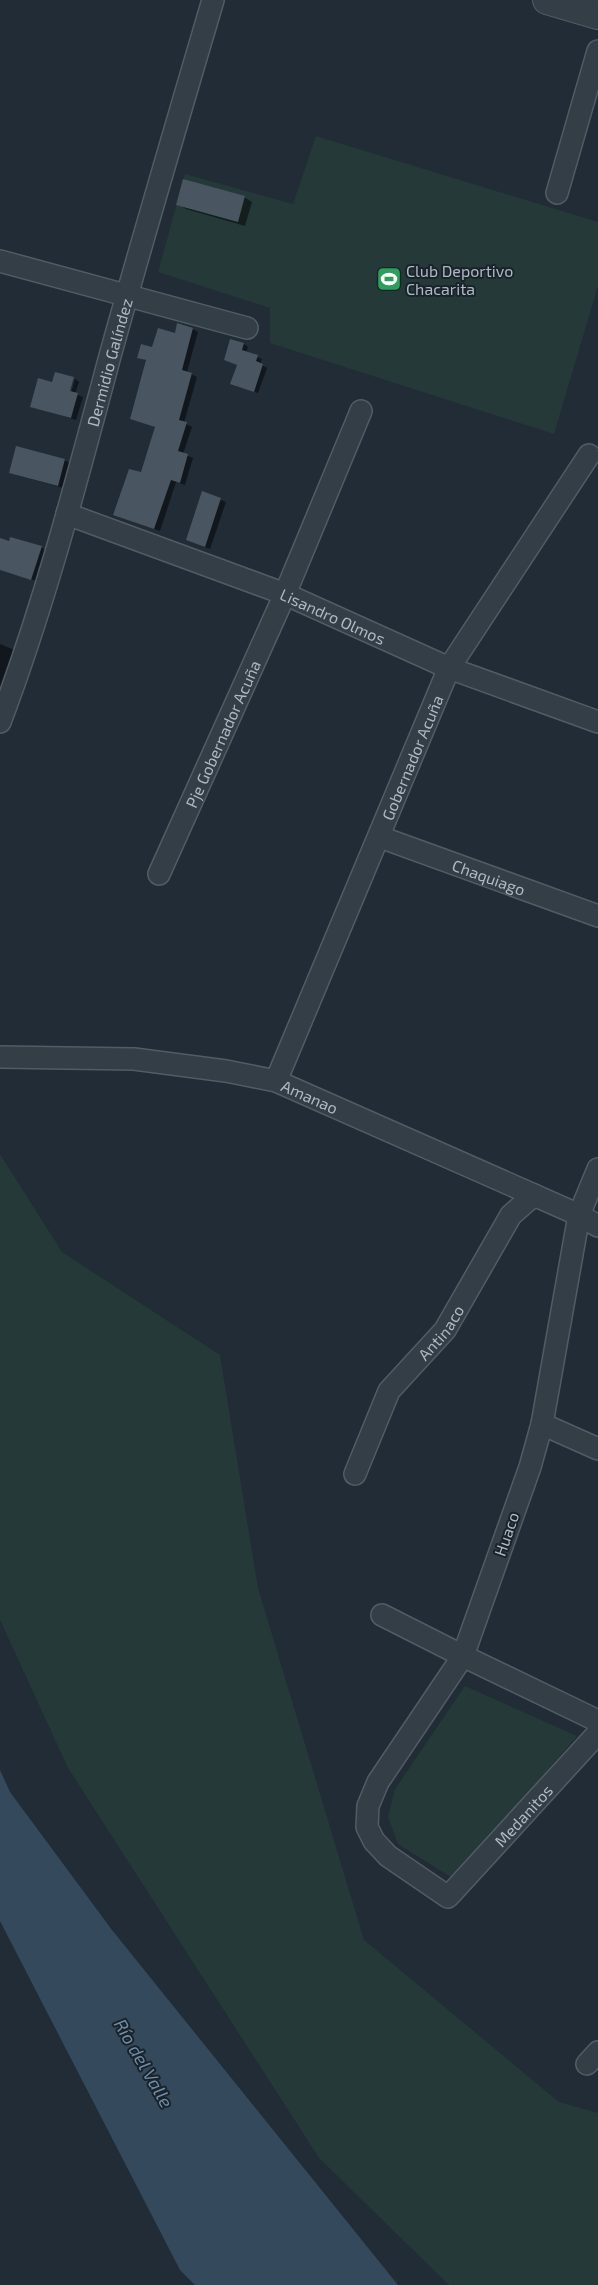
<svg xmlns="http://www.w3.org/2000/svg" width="598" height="2285" font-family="'Exo 2',sans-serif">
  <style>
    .green { fill: #243938 }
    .water { fill: #35495d }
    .shadow { fill: #0007 }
    .building { fill: #495662 }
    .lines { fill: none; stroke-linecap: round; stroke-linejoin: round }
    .minor-casing { stroke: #525c64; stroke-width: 24 }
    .tertiary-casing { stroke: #525c64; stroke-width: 30 }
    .minor { stroke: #343e47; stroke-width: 21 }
    .tertiary { stroke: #343e47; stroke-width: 28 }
    .labels { text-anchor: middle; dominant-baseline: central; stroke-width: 4; stroke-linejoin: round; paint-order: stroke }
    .poi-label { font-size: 16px; fill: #aeb9c3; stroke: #1a232b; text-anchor: start }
    .street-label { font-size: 16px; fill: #aeb9c3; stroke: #1a232b }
    .water-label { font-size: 18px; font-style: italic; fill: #708ca6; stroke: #1a232b }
  </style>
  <rect width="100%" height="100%" fill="#212c36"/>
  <path class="green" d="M 316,136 L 598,222 L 598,286 L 554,434 L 270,343 L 270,308 L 158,272 L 185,174 L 293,204 Z
    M 0,1154 L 62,1252 L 220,1355 L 258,1588 L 364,1940 L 559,2102 L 598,2113 L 598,2285 L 449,2285 L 319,2158 L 68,1768 L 0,1620 Z
    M 465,1686 L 577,1736 L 454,1879 L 398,1844 L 388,1817 L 395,1789 Z"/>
  <path class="water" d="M 0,1770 L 10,1792 L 112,1930 L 398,2285 L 195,2285 L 180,2270 L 0,1921 Z"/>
  <path class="shadow" d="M 244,197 L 252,202 L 245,226 L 186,209 L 178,204 Z
    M 193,329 L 198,332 L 187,372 L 197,377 L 184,423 L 192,427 L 183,454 L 193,458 L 185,485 L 176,482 L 160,531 L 115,515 L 142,474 L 156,427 L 131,419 L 147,361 L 139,357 L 175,334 Z
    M 244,344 L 248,347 L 246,353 L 262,359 L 260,364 L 267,368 L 258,393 L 236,386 L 238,365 L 225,360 Z
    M 75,379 L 79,382 L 75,394 L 83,397 L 76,420 L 31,406 L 70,397 Z
    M 64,460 L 70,463 L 63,488 L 10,473 Z
    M 203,493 L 226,502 L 210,549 L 187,540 Z
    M 0,539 L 41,547 L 46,550 L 37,581 L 0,570 Z
    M 0,644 L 17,651 L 0,692 Z"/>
  <path class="building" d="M 183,179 L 245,196 L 238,222 L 176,205 Z
    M 177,323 L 193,328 L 182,370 L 192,373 L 179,420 L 187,422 L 178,451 L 188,454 L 180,483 L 171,480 L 154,529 L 113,515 L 129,469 L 141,472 L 155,427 L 130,419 L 146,360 L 137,358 L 141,344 L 152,347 L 158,328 L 175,333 Z
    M 230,339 L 244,343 L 242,350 L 258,355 L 256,361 L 263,364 L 254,392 L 230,384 L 237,365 L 224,360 Z
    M 55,372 L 74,377 L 70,391 L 78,393 L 71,418 L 30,407 L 38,378 L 52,382 Z
    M 16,446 L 65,459 L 58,486 L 9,473 Z
    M 202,491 L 221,498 L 205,547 L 186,540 Z
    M 10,537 L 42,546 L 31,580 L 0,570 L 0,538 L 9,541 Z"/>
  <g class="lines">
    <defs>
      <g id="minor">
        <path d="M 557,193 L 598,51"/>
        <path d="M 0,261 L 247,328"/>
        <path id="s1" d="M 67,514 L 285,594 L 449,668 L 598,722"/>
        <path id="s2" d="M 0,722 C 45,603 77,479 110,356 C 143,237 178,119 213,0"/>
        <path id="s3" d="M 380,837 L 598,916"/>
        <path id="s4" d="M 159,874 L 285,594 L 361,411"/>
        <path id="s5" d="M 0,1057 L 134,1059 L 226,1071 L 276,1081 L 579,1215 L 598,1226"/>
        <path id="s6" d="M 276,1081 L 449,668 L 589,455"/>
        <path id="s7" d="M 598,1169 L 579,1215 L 542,1424 L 530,1467 L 463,1656 L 378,1782 L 368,1806 L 367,1827 L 374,1841 L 388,1856 L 448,1897 L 598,1733"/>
        <path d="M 542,1424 L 598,1449"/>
        <path id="s8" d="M 355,1474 L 389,1391 L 445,1330 L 511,1215 L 534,1195"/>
        <path d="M 382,1615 L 463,1656 L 598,1721"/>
        <path d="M 587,2064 L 598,2052"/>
      </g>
      <path id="tertiary" d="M 547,0 L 598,15"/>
    </defs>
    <use href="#minor" class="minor-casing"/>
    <use href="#tertiary" class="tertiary-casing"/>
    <use href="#minor" class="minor"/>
    <use href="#tertiary" class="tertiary"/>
  </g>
  <defs>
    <symbol id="stadium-square" viewBox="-11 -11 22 22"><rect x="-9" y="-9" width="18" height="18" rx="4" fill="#2e9e5b" stroke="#1a232b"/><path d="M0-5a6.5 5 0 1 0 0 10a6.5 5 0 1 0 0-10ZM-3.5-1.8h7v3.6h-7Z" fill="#fff"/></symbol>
  </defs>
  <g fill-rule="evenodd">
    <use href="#stadium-square" x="375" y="265" width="28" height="28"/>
  </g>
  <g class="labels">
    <g class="poi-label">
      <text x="406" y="270">Club Deportivo<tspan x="406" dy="18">Chacarita</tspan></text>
    </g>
    <g class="street-label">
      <text stroke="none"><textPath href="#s2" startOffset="376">Dermidio Galíndez</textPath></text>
      <text stroke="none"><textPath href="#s1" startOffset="285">Lisandro Olmos</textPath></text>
      <text stroke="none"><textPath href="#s4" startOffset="154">Pje Gobernador Acuña</textPath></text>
      <text stroke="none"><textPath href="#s6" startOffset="351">Gobernador Acuña</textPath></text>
      <text stroke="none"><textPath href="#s3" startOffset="116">Chaquiago</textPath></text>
      <text stroke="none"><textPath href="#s5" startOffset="315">Amanao</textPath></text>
      <text stroke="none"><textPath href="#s8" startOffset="168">Antinaco</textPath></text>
      <text transform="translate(506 1534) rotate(-71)">Huaco</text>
      <text stroke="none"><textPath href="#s7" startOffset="926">Medanitos</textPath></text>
    </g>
    <g class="water-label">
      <text transform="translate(144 2063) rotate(60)">Río del Valle</text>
    </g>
  </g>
</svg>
